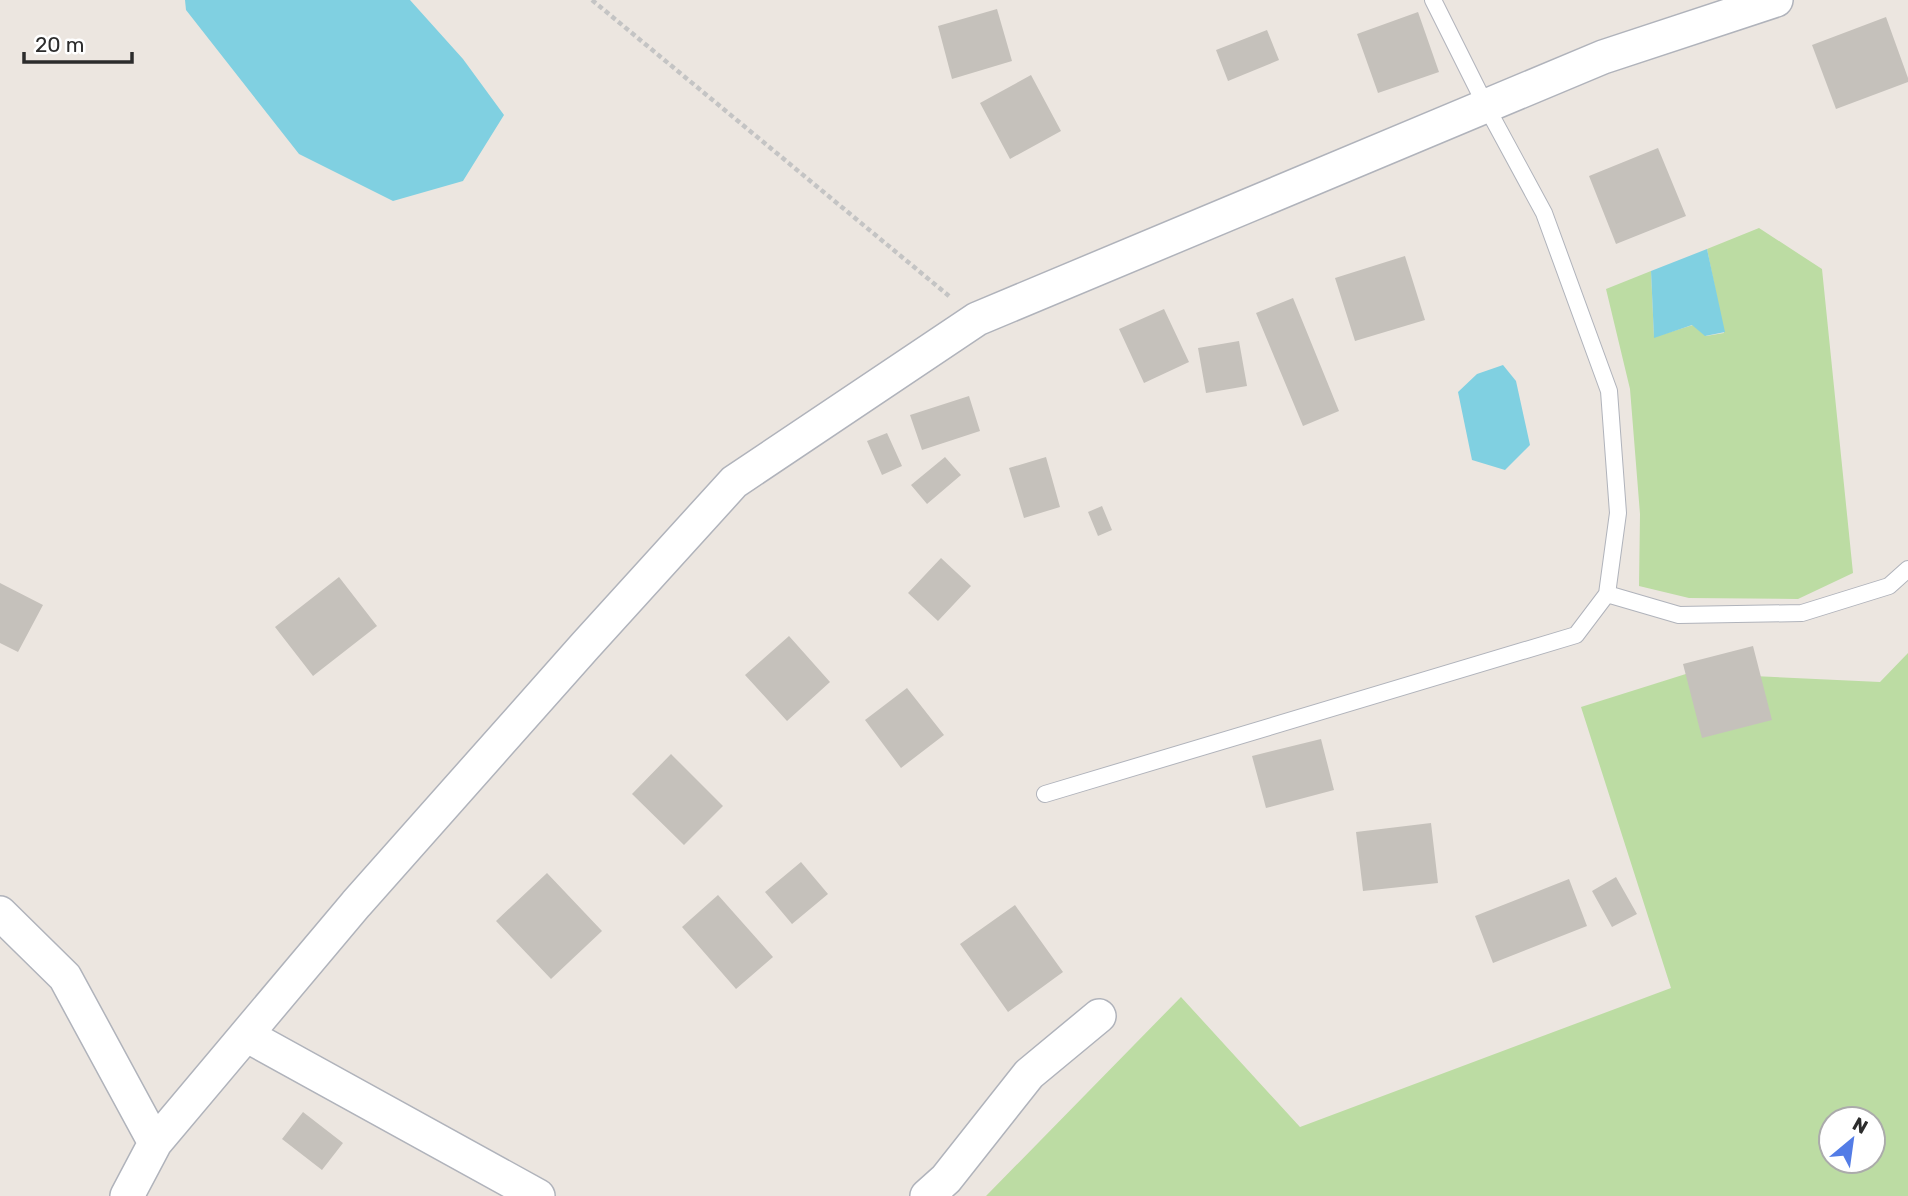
<svg xmlns="http://www.w3.org/2000/svg" width="1908" height="1196" font-family="Rubik,sans-serif">
  <style>
    .green { fill: #bcdca3; fill-rule: evenodd }
    .water { fill: #80d0e1 }
    .building { fill: #c5c1bb }
    .lines { fill: none; stroke-linecap: round; stroke-linejoin: round }
    .lane-casing { stroke: #b0b3bb; stroke-width: 18 }
    .street-casing { stroke: #b0b3bb; stroke-width: 36 }
    .path { stroke: #c4c4c4; stroke-width: 4.5; stroke-dasharray: 5 3.5; stroke-linecap: butt }
    .lane { stroke: #fff; stroke-width: 16 }
    .street { stroke: #fff; stroke-width: 33 }
  </style>
  <rect width="100%" height="100%" fill="#ece6e0"/>
  <path class="green" d="M 1759,228 L 1822,269 L 1853,573 L 1798,599 L 1689,598 L 1639,586 L 1640,514 L 1630,389 L 1606,289 L 1651,271 L 1654,337 L 1693,325 L 1706,336 L 1724,333 L 1707,249 Z
    M 1908,653 L 1908,1196 L 986,1196 L 1181,997 L 1300,1127 L 1671,988 L 1581,707 L 1689,673 L 1880,682 ZM 1831,1119 L 1873,1119 L 1873,1161 L 1831,1161 Z"/>
  <path class="water" d="M 185,0 L 410,0 L 463,59 L 504,115 L 463,181 L 393,201 L 299,154 L 186,10 Z
    M 1707,249 L 1725,332 L 1705,336 L 1692,325 L 1654,338 L 1651,271 Z
    M 1503,365 L 1516,381 L 1530,445 L 1505,470 L 1472,460 L 1458,392 L 1477,374 Z"/>
  <path class="building" d="M 997,9 L 1012,61 L 952,79 L 938,26 Z
    M 1418,12 L 1439,72 L 1378,93 L 1357,34 Z
    M 1886,17 L 1908,78 L 1908,82 L 1836,109 L 1812,45 Z
    M 1267,30 L 1279,60 L 1228,81 L 1216,50 Z
    M 1031,75 L 1061,131 L 1010,159 L 980,103 Z
    M 1658,148 L 1686,216 L 1616,244 L 1589,176 Z
    M 1405,256 L 1425,320 L 1355,341 L 1335,278 Z
    M 1293,298 L 1339,411 L 1303,426 L 1256,313 Z
    M 1164,309 L 1189,362 L 1144,383 L 1119,329 Z
    M 1239,341 L 1247,386 L 1206,393 L 1198,348 Z
    M 969,396 L 980,431 L 922,450 L 910,415 Z
    M 887,433 L 902,466 L 882,475 L 867,441 Z
    M 945,457 L 961,475 L 927,504 L 911,485 Z
    M 1046,457 L 1060,507 L 1024,518 L 1009,468 Z
    M 1102,506 L 1112,530 L 1098,536 L 1088,512 Z
    M 941,558 L 971,586 L 938,621 L 908,593 Z
    M 339,577 L 377,626 L 313,676 L 275,627 Z
    M 0,583 L 43,605 L 18,652 L 0,643 Z
    M 789,636 L 830,682 L 787,721 L 745,675 Z
    M 1753,646 L 1772,720 L 1702,738 L 1683,664 Z
    M 907,688 L 944,735 L 901,768 L 865,720 Z
    M 1321,739 L 1334,790 L 1266,808 L 1252,756 Z
    M 671,754 L 723,806 L 684,845 L 632,794 Z
    M 1431,823 L 1438,883 L 1363,891 L 1356,832 Z
    M 801,862 L 828,894 L 792,924 L 765,892 Z
    M 547,873 L 602,931 L 551,979 L 496,921 Z
    M 1616,877 L 1637,914 L 1612,927 L 1592,891 Z
    M 1569,879 L 1587,926 L 1493,963 L 1475,916 Z
    M 718,895 L 773,957 L 736,989 L 682,927 Z
    M 1015,905 L 1063,972 L 1008,1012 L 960,944 Z
    M 303,1112 L 343,1143 L 322,1170 L 282,1139 Z"/>
  <g class="lines">
    <defs>
      <path id="lane" d="M 1607,594 L 1679,615 L 1802,613 L 1889,586 L 1908,569
        M 1045,794 L 1576,635 L 1607,594 L 1618,513 L 1609,391 L 1544,213 L 1486,106 L 1433,0"/>
      <path id="street" d="M 0,913 L 65,977 L 155,1143
        M 246,1035 L 538,1196
        M 127,1196 L 155,1143 L 356,904 L 585,646 L 734,482 L 977,319 L 1603,57 L 1776,0
        M 927,1196 L 946,1179 L 1029,1074 L 1099,1016"/>
    </defs>
    <use href="#lane" class="lane-casing"/>
    <use href="#street" class="street-casing"/>
    <path class="path" d="M 592,0 L 949,296"/>
    <use href="#lane" class="lane"/>
    <use href="#street" class="street"/>
  </g>
  <g transform="translate(1852 1140) rotate(29)"><circle r="33" fill="#ffffff" stroke="#ababab" stroke-width="2"/>
  <path d="M0-5L12 26L0 18L-12 26Z" fill="#537ce6"/>
  <text y="-10" font-size="19" font-weight="bold" text-anchor="middle" fill="#2c2c2c">N</text>
  </g>
  <path d="M24 52v10h108v-10" fill="none" stroke="#2c2c2c" stroke-width="3.5"/>
  <text x="35" y="52" font-size="21" fill="#2c2c2c" stroke="#ffffff" stroke-width="5" paint-order="stroke">20 m</text>
</svg>
